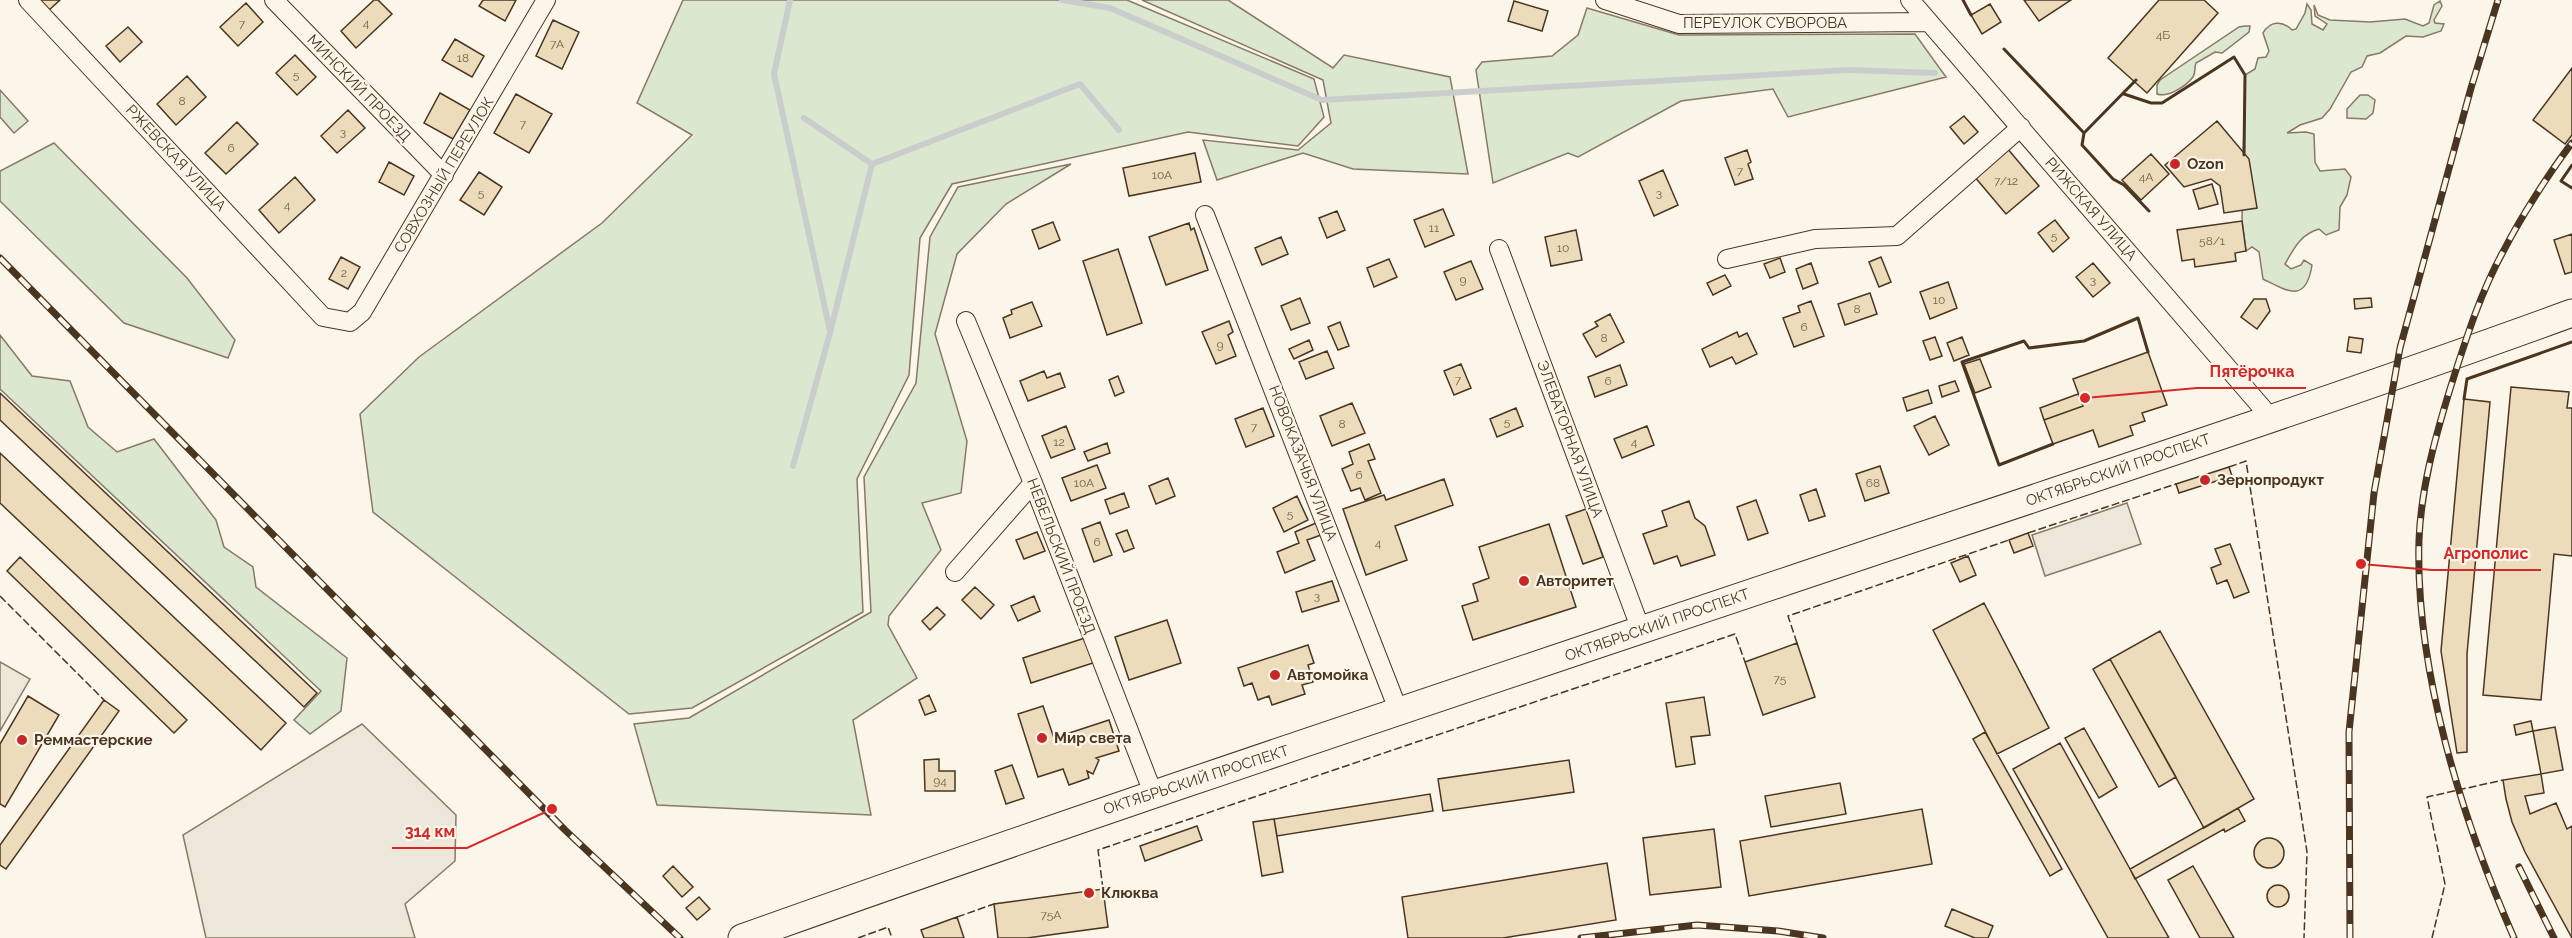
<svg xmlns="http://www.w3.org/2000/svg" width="2572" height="938" font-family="Raleway,sans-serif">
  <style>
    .green { fill: #dce7d0; stroke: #887966; stroke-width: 1.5 }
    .parking { fill: #ede7d9; stroke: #887966; stroke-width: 1.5 }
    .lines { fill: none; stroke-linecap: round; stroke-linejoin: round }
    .stream { stroke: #c9cecd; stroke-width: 6 }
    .building { fill: #ecdcbc; stroke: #4a3520; stroke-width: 1.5 }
    .minor-casing { stroke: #4a3520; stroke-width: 20 }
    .primary-casing { stroke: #4a3520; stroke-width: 29 }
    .minor { stroke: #fbf6e9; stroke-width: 18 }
    .primary { stroke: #fbf6e9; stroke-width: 27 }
    .rail-casing { stroke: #4a3520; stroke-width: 7 }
    .rail { stroke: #fbf6e9; stroke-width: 4.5; stroke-dasharray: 14; stroke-linecap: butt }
    .fence { stroke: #4a3520; stroke-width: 1.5; stroke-dasharray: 8 3; stroke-linecap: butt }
    .wall { stroke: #4a3520; stroke-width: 3 }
    .poi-dot { fill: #c62828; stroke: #fbf6e9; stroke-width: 2 }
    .labels { text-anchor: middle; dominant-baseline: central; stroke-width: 4.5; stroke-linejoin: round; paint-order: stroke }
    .number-label { font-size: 12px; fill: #725f47 }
    .street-label { font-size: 15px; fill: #4a3520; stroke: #fbf6e9 }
    .poi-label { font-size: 15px; font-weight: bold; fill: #4a3520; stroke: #fbf6e9; text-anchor: start }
    .leader { fill: none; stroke: #d62828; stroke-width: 2 }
    .callout-dot { fill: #d62828; stroke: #fbf6e9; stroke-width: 2 }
    .callout-label { font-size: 16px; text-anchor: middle; font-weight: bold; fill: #d62828; stroke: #fbf6e9; stroke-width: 4.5; stroke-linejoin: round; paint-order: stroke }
  </style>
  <rect width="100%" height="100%" fill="#fbf6e9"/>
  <path class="green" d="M 683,0 L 1127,0 L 1314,79 L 1324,117 L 1298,146 L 1188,132 L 952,184 L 920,238 L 909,375 L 857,479 L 863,612 L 692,708 L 629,714 L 373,512 L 360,414 L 419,357 L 602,223 L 692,135 L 637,103 Z
    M 1142,0 L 1228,0 L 1333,68 L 1344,55 L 1450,77 L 1468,174 L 1353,169 L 1303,153 L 1217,180 L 1203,140 L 1298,150 L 1331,123 L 1323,80 Z
    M 2440,1 L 2442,6 L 2434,20 L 2435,23 L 2444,24 L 2441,31 L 2423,37 L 2406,36 L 2380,53 L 2367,56 L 2362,67 L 2351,72 L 2330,109 L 2322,118 L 2300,125 L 2287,133 L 2306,132 L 2314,134 L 2315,162 L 2320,171 L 2345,169 L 2351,177 L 2347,195 L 2340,207 L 2339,230 L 2326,235 L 2319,229 C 2301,234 2294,248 2285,264 L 2291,269 L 2301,265 L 2304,260 L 2312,265 C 2306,303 2289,292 2263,279 L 2259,252 L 2252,247 L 2246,251 L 2242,221 L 2245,75 L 2255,69 L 2258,58 L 2266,57 L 2269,51 L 2263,33 C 2270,21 2282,20 2292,30 L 2296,29 L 2305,13 L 2307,4 L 2311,10 L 2312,24 L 2323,30 L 2327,24 L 2315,16 L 2314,5 L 2318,15 L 2330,20 L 2370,22 L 2405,19 L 2423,26 L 2429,23 L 2434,5 Z
    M 1587,8 L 1679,35 L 1915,34 L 1946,77 L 1788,117 L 1773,89 L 1681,101 L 1578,157 L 1568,153 L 1493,183 L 1476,70 L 1482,62 L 1552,56 L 1578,35 Z
    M 2245,26 L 2250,26 L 2249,32 L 2222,53 L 2215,52 L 2196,63 C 2194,68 2196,72 2193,77 C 2186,86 2168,98 2157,94 L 2157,85 L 2160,80 L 2239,27 Z
    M 0,90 L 28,121 L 14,133 L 0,117 Z
    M 2360,95 L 2368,95 L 2375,100 L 2373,113 L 2366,119 L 2347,118 L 2347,109 Z
    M 54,143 L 187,278 L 235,340 L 228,358 L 124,323 L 0,201 L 0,171 Z
    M 1071,164 L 1006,204 L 957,254 L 935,334 L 967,441 L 961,493 L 922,503 L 941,550 L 889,616 L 888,625 L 917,678 L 853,720 L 871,815 L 657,805 L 634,724 L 689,718 L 871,612 L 864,477 L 916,383 L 930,237 L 958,187 Z
    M 0,335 L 32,376 L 70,381 L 88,427 L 117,452 L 154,439 L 216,520 L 224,547 L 253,567 L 256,587 L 347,658 L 341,711 L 310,734 L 294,720 L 321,691 L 0,389 Z"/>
  <path class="parking" d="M 2127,503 L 2141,544 L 2045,576 L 2032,535 Z
    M 0,662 L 30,679 L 0,731 Z
    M 362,724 L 456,815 L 455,861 L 405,904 L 415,938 L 206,938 L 183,835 Z"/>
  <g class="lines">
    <path class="stream" d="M 790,0 L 774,74 L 830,331
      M 1062,0 L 1110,8 L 1322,100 L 1849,70 L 1935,73
      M 804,118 L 872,164
      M 793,466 L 830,333 L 872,164 L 1080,84 L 1119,130"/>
  </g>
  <path class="building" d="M 38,0 L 60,0 L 48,11 Z
    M 374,0 L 378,0 L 392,14 L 356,48 L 341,31 Z
    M 483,0 L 516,0 L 505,21 L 479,6 Z
    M 2024,0 L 2071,0 L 2039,21 Z
    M 2159,0 L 2204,0 L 2218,13 L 2147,93 L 2108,58 Z
    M 1514,1 L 1548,11 L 1542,31 L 1508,21 Z
    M 246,3 L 263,22 L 238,46 L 220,27 Z
    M 1990,4 L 2001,22 L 1982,34 L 1971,15 Z
    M 553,20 L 579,32 L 562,69 L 536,56 Z
    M 128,27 L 142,42 L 120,62 L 106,46 Z
    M 455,39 L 484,56 L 472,77 L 442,60 Z
    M 295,55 L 316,77 L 297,95 L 276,73 Z
    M 2572,68 L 2572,135 L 2565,144 L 2533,120 Z
    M 187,76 L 206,97 L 176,125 L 157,104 Z
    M 440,93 L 470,110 L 453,139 L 424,123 Z
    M 516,94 L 552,114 L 529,153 L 494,133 Z
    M 348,110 L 365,128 L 337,153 L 321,136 Z
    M 1964,116 L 1978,132 L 1964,144 L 1950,127 Z
    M 2217,121 L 2249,159 L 2257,208 L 2224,213 L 2220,186 L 2211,179 L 2184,187 L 2165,165 Z
    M 237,122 L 258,144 L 226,174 L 205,153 Z
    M 2007,148 L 2039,186 L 2006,214 L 1974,176 Z
    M 1747,150 L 1751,162 L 1748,164 L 1753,179 L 1735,185 L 1725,158 Z
    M 1195,153 L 1201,182 L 1129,196 L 1123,168 Z
    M 2151,154 L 2169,174 L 2141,200 L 2122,180 Z
    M 389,162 L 414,176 L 404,195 L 379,182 Z
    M 1663,170 L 1678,205 L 1654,216 L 1639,181 Z
    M 479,172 L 502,187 L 484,215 L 460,200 Z
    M 295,177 L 315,200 L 279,233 L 259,210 Z
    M 2212,184 L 2218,204 L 2199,209 L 2193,190 Z
    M 1443,209 L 1454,235 L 1425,247 L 1414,220 Z
    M 1337,211 L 1345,230 L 1327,238 L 1319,218 Z
    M 2055,220 L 2069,238 L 2053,252 L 2038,233 Z
    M 2242,221 L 2246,251 L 2235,253 L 2236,261 L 2195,267 L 2194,259 L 2182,261 L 2177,230 Z
    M 1053,222 L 1060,240 L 1039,249 L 1032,230 Z
    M 1189,223 L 1191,230 L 1194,228 L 1208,270 L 1166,285 L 1149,237 Z
    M 1576,230 L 1582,260 L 1551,266 L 1545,237 Z
    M 2572,234 L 2572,272 L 2565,274 L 2554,240 Z
    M 1281,237 L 1288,254 L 1262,265 L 1255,248 Z
    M 1118,249 L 1142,323 L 1107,335 L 1083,261 Z
    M 341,257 L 360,267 L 348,289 L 329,279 Z
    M 1881,257 L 1891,282 L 1879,287 L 1869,262 Z
    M 1780,258 L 1785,272 L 1770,278 L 1764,264 Z
    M 1389,259 L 1397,277 L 1374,287 L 1367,268 Z
    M 1471,261 L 1483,289 L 1456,300 L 1444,272 Z
    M 1811,263 L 1818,283 L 1803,289 L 1796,269 Z
    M 2093,263 L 2110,283 L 2093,297 L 2076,277 Z
    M 1725,275 L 1731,286 L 1713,295 L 1707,283 Z
    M 1948,282 L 1957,308 L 1930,319 L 1920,292 Z
    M 1870,293 L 1877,314 L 1845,325 L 1838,304 Z
    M 1300,298 L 1310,323 L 1291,330 L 1281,306 Z
    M 2371,298 L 2372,307 L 2355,309 L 2354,299 Z
    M 2254,299 L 2266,299 L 2270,311 L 2257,329 L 2241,317 Z
    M 1811,301 L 1824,336 L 1794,347 L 1783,318 L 1800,312 L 1798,306 Z
    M 1032,302 L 1042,326 L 1010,338 L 1003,318 L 1012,314 L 1011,310 Z
    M 1610,314 L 1624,342 L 1596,357 L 1583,334 L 1598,326 L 1595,322 Z
    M 1229,321 L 1233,332 L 1228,335 L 1236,356 L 1216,364 L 1202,332 Z
    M 1340,322 L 1349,346 L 1338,350 L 1328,327 Z
    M 1737,332 L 1739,337 L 1747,333 L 1757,354 L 1736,364 L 1732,357 L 1710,367 L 1702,349 Z
    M 1935,337 L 1942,356 L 1930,360 L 1923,341 Z
    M 1962,337 L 1969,355 L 1954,361 L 1947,343 Z
    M 2349,337 L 2363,339 L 2361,353 L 2347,351 Z
    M 1309,340 L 1313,350 L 1294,359 L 1289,349 Z
    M 1327,351 L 1334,368 L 1306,379 L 1299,362 Z
    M 2148,352 L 2167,405 L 2142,413 L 2145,421 L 2130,426 L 2133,435 L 2099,447 L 2093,430 L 2053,444 L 2044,420 L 2083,406 L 2073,379 Z
    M 1980,359 L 1991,387 L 1975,393 L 1964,364 Z
    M 1461,364 L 1471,388 L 1454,395 L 1444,371 Z
    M 1620,365 L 1627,385 L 1595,397 L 1588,377 Z
    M 1044,371 L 1047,378 L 1060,373 L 1065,387 L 1028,401 L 1020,381 Z
    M 1118,376 L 1124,392 L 1115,396 L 1109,380 Z
    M 1955,381 L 1959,391 L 1942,397 L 1939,386 Z
    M 2511,387 L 2569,392 L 2567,408 L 2572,408 L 2572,556 L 2554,554 L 2541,700 L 2483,695 Z
    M 1928,390 L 1932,403 L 1907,411 L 1903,398 Z
    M 0,393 L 317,693 L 304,707 L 0,420 Z
    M 2078,394 L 2083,406 L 2044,420 L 2040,408 Z
    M 2464,399 L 2490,402 L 2467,654 L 2467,752 L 2457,753 L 2441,651 Z
    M 1352,403 L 1365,433 L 1332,446 L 1320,416 Z
    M 1263,408 L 1274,436 L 1246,447 L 1235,419 Z
    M 1516,408 L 1523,426 L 1497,437 L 1490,419 Z
    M 1935,416 L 1949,445 L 1929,455 L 1914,426 Z
    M 1066,426 L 1075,449 L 1051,458 L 1042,436 Z
    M 1647,426 L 1654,445 L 1622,458 L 1614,439 Z
    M 1107,443 L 1110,453 L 1088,461 L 1084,452 Z
    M 1369,444 L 1375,459 L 1368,461 L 1381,493 L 1365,500 L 1360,488 L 1351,491 L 1342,469 L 1353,464 L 1349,452 Z
    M 0,453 L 286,723 L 261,750 L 0,503 Z
    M 1097,465 L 1106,488 L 1071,501 L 1062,478 Z
    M 1880,466 L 1889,493 L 1865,501 L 1856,474 Z
    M 2229,467 L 2232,476 L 2179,493 L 2176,484 Z
    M 1168,478 L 1175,496 L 1156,504 L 1149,486 Z
    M 1444,479 L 1453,505 L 1395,526 L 1407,560 L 1366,575 L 1343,509 L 1384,495 L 1386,500 Z
    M 1816,489 L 1825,516 L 1809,521 L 1800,495 Z
    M 1124,493 L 1129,507 L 1110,514 L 1105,500 Z
    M 1297,496 L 1308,520 L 1284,532 L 1273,508 Z
    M 1756,500 L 1768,533 L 1748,540 L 1737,507 Z
    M 1689,501 L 1695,518 L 1705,526 L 1715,555 L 1681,566 L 1677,556 L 1654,564 L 1643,534 L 1667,526 L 1662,511 Z
    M 1586,509 L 1603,557 L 1583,564 L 1566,516 Z
    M 1100,522 L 1112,555 L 1094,562 L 1082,529 Z
    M 1316,523 L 1321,535 L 1307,540 L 1315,560 L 1285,573 L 1277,552 L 1299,543 L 1295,532 Z
    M 1549,524 L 1576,607 L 1473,640 L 1462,606 L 1478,601 L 1473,584 L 1489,578 L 1479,547 Z
    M 1127,530 L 1134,548 L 1124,552 L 1116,534 Z
    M 1037,532 L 1045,551 L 1024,559 L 1016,540 Z
    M 2028,533 L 2033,546 L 2014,553 L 2009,540 Z
    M 2230,544 L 2249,592 L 2234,598 L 2227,580 L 2217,584 L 2211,568 L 2221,564 L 2215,549 Z
    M 1968,556 L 1976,575 L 1960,582 L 1951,563 Z
    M 20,557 L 187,720 L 174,733 L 7,571 Z
    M 1332,581 L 1339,601 L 1302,612 L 1296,592 Z
    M 975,587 L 994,605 L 981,619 L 962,600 Z
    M 1034,596 L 1040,611 L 1018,621 L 1011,606 Z
    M 1984,603 L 2049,728 L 1997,754 L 1933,630 Z
    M 937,607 L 945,615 L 930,630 L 922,621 Z
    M 1167,620 L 1181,663 L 1129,680 L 1115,637 Z
    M 2160,631 L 2254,799 L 2204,828 L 2110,659 Z
    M 1088,637 L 1096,662 L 1031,683 L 1023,658 Z
    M 1797,643 L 1815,697 L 1763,715 L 1745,662 Z
    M 1308,645 L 1314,663 L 1308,665 L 1313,682 L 1302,685 L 1305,694 L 1272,705 L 1269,696 L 1258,700 L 1252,683 L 1244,686 L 1238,668 Z
    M 2110,659 L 2176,777 L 2159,787 L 2093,669 Z
    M 929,695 L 936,711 L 925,715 L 919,700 Z
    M 28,696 L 59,715 L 5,807 L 0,804 L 0,744 Z
    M 1704,697 L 1710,735 L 1691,737 L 1695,764 L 1676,767 L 1666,703 Z
    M 104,700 L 119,711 L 6,869 L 0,865 L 0,845 Z
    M 1043,706 L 1054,738 L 1109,720 L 1119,751 L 1096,758 L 1099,760 L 1093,774 L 1087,771 L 1089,778 L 1069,785 L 1063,769 L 1038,777 L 1018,714 Z
    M 2531,721 L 2533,731 L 2516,735 L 2514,725 Z
    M 2555,727 L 2563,770 L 2541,774 L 2533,731 Z
    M 2084,728 L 2117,787 L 2099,798 L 2065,738 Z
    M 1985,732 L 2062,869 L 2050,876 L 1973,739 Z
    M 2060,743 L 2130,869 L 2169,938 L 2108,938 L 2013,769 Z
    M 939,759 L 939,771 L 955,771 L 955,791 L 925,791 L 924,760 Z
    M 1569,760 L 1574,792 L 1443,811 L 1438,779 Z
    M 1012,765 L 1024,798 L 1006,804 L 995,771 Z
    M 2541,774 L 2544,793 L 2525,796 L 2530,814 L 2556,803 L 2567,829 L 2572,826 L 2572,938 L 2525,852 L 2512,822 L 2506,799 L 2503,780 Z
    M 1840,783 L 1846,814 L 1771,827 L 1765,796 Z
    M 1430,794 L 1433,811 L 1277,836 L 1274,819 Z
    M 2238,808 L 2245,821 L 2225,832 L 2224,829 L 2135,879 L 2130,869 Z
    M 1922,809 L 1932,864 L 1749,896 L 1740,841 Z
    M 1274,819 L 1283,872 L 1262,876 L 1253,822 Z
    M 1197,826 L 1202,840 L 1145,861 L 1140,846 Z
    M 1714,829 L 1721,887 L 1650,895 L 1643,838 Z
    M2254 853a15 15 0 1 1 30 0a15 15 0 1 1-30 0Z
    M 1607,863 L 1616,920 L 1503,938 L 1408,938 L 1402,897 Z
    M 673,866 L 693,887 L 682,897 L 663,876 Z
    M 2193,866 L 2234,938 L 2200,938 L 2168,880 Z
    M2267 896a11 11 0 1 1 22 0a11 11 0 1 1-22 0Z
    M 1103,889 L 1108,927 L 1027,938 L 998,938 L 994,904 Z
    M 699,897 L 710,909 L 697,920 L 686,908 Z
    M 1952,909 L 1993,926 L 1988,938 L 1975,938 L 1945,926 Z
    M 957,917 L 964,938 L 924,938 L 921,930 Z"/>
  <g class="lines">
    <defs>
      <path id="minor" d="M 28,0 L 323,317 L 350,322 L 362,312 L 546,0
        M 274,0 L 444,175
        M 1605,0 L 1679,24 L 1929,22
        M 1910,0 L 2271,418
        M 1205,215 L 1399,712
        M 1499,249 L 1641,630
        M 1727,259 L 1815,239 L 1897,236 L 2021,127
        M 966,321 L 1033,483 L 1153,793
        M 955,572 L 1033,483"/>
      <path id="primary" d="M 742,938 C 1117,804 1496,679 1873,552 C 2107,474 2341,397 2572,313"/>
    </defs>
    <use href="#minor" class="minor-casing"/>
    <use href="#primary" class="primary-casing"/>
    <use href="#minor" class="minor"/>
    <use href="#primary" class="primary"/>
    <defs>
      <path id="rail" d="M 0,258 L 565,830 L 680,938
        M 2519,867 L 2554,938
        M 1581,938 L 1697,925 L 1778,931 L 1823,938
        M 2350,938 L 2349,732 L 2374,493 L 2400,348 L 2471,88 L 2498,0
        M 2514,938 C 2462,819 2415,670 2419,540 C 2421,488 2435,438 2450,389 C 2465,342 2480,293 2504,250 C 2521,217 2549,173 2572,143"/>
    </defs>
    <use href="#rail" class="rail-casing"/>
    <use href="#rail" class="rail"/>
    <path class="fence" d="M 2229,467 L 2246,461 L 2307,852 L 2304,938
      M 2028,533 L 2176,484
      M 0,596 L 104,700
      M 1797,643 L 1788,616 L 2009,540
      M 1103,889 L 1098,850 L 1735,634 L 1745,662
      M 957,917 L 994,904
      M 858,938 L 888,927 L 892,938
      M 2432,938 L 2445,884 L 2427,797 L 2503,780"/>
    <path class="wall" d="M 1963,0 L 1971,15
      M 2004,49 L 2084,133 L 2136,80
      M 2124,94 L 2151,103 L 2162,103 L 2234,57 L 2245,75 L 2244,155
      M 2084,133 L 2082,145 L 2113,179 L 2124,185 L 2149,211
      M 2572,165 L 2561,181 L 2572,188
      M 2464,399 L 2467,379 L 2572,342
      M 2053,444 L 1999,465 L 1962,362 L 2024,341 L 2029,348 L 2084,341 L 2138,318 L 2148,352"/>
  </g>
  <g class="poi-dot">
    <circle cx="2175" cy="164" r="6"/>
    <circle cx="2205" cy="480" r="6"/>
    <circle cx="1524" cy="581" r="6"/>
    <circle cx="1275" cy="675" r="6"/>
    <circle cx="1042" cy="738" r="6"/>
    <circle cx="22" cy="740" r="6"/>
    <circle cx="1089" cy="893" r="6"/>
  </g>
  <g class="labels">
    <g class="number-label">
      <text x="366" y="23">4</text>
      <text x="242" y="24">7</text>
      <text x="2163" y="35">4Б</text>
      <text x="557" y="44">7А</text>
      <text x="463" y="58">18</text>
      <text x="296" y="75">5</text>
      <text x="182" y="101">8</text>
      <text x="523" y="124">7</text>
      <text x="343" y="132">3</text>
      <text x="231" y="148">6</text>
      <text x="1740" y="171">7</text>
      <text x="1162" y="175">10А</text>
      <text x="2146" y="177">4А</text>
      <text x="2006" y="181">7/12</text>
      <text x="481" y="193">5</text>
      <text x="1659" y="193">3</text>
      <text x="287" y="205">4</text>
      <text x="1434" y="228">11</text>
      <text x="2054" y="236">5</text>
      <text x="2212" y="241">58/1</text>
      <text x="1563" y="248">10</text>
      <text x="344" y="273">2</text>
      <text x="1463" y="280">9</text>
      <text x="2093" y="280">3</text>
      <text x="1939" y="300">10</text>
      <text x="1857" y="309">8</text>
      <text x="1804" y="327">6</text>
      <text x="1604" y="338">8</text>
      <text x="1220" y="345">9</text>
      <text x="1458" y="380">7</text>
      <text x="1608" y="381">6</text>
      <text x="1507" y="422">5</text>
      <text x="1342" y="424">8</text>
      <text x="1254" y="427">7</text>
      <text x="1059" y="442">12</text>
      <text x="1634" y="442">4</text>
      <text x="1359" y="475">6</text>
      <text x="1084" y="483">10А</text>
      <text x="1873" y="483">68</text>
      <text x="1290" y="514">5</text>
      <text x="1097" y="542">6</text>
      <text x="1378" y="543">4</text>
      <text x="1317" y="596">3</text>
      <text x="1780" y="679">75</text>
      <text x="940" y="781">94</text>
      <text x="1051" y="915">75А</text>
    </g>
    <g class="street-label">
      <text x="1765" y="23">ПЕРЕУЛОК СУВОРОВА</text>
      <text transform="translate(359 88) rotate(46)">МИНСКИЙ ПРОЕЗД</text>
      <text transform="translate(176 158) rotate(47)">РЖЕВСКАЯ УЛИЦА</text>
      <text transform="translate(444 175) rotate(-59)">СОВХОЗНЫЙ ПЕРЕУЛОК</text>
      <text transform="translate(2091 209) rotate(49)">РИЖСКАЯ УЛИЦА</text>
      <text transform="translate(1570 439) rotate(70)">ЭЛЕВАТОРНАЯ УЛИЦА</text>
      <text transform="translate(1303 463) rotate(69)">НОВОКАЗАЧЬЯ УЛИЦА</text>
      <text transform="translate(2118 470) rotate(-19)">ОКТЯБРЬСКИЙ ПРОСПЕКТ</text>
      <text transform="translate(1061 556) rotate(69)">НЕВЕЛЬСКИЙ ПРОЕЗД</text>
      <text transform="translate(1657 625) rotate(-19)">ОКТЯБРЬСКИЙ ПРОСПЕКТ</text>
      <text transform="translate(1196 780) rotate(-18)">ОКТЯБРЬСКИЙ ПРОСПЕКТ</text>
    </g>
    <g class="poi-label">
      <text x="2187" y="164">Ozon</text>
      <text x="2217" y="480">Зернопродукт</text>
      <text x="1536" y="581">Авторитет</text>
      <text x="1287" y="675">Автомойка</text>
      <text x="1054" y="738">Мир света</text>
      <text x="34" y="740">Реммастерские</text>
      <text x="1101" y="893">Клюква</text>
    </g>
  </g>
  <path class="leader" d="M2085 398L2197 388H2306M2361 564L2432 570H2541M552 809L467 848H392"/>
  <g class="callout-dot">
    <circle cx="2085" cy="398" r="6"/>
    <circle cx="2361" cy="564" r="6"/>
    <circle cx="552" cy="809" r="6"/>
  </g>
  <g class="callout-label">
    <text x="2252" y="377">Пятёрочка</text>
    <text x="2486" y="559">Агрополис</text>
    <text x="430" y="837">314 км</text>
  </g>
</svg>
